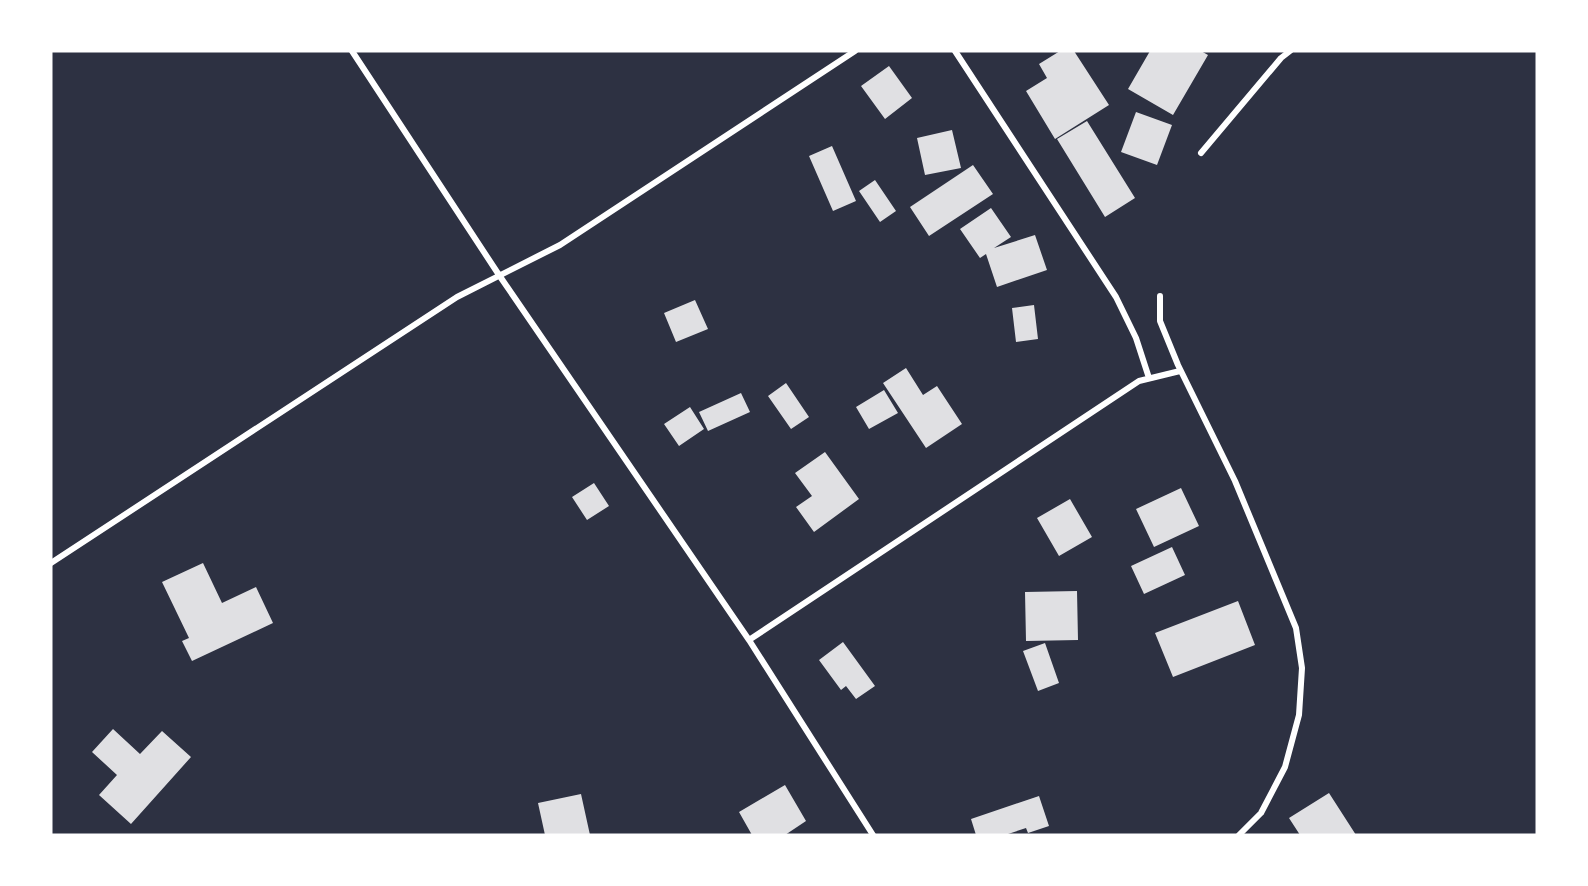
<svg xmlns="http://www.w3.org/2000/svg" width="1588" height="886" font-family="Arial,sans-serif">
  <style>
    .building { fill: #e0e0e3 }
    .lines { fill: none; stroke-linecap: round; stroke-linejoin: round }
    .minor { stroke: #fff; stroke-width: 6 }
  </style>
  <rect width="100%" height="100%" fill="#2d3142"/>
  <path class="building" d="M 1060,51 L 1074,51 L 1109,105 L 1055,139 L 1026,91 L 1047,78 L 1039,64 Z
    M 1150,51 L 1201,51 L 1208,55 L 1173,115 L 1128,89 Z
    M 889,66 L 912,98 L 885,119 L 861,86 Z
    M 1136,112 L 1172,125 L 1157,165 L 1121,152 Z
    M 1087,121 L 1135,198 L 1105,217 L 1057,139 Z
    M 952,130 L 961,168 L 925,175 L 917,138 Z
    M 832,146 L 856,201 L 833,211 L 809,156 Z
    M 973,165 L 993,194 L 929,236 L 910,207 Z
    M 875,180 L 896,211 L 880,222 L 859,191 Z
    M 991,208 L 1011,237 L 994,248 L 1035,235 L 1047,270 L 997,287 L 986,254 L 980,258 L 960,229 Z
    M 695,300 L 708,329 L 676,342 L 664,313 Z
    M 1034,305 L 1038,339 L 1016,342 L 1012,308 Z
    M 906,368 L 923,395 L 937,386 L 962,424 L 926,448 L 883,383 Z
    M 786,383 L 809,417 L 791,429 L 768,396 Z
    M 884,390 L 898,413 L 869,429 L 856,407 Z
    M 741,393 L 750,412 L 708,431 L 699,412 Z
    M 690,407 L 704,429 L 679,446 L 664,424 Z
    M 825,452 L 859,499 L 814,532 L 796,507 L 812,496 L 795,473 Z
    M 594,483 L 609,506 L 587,520 L 572,497 Z
    M 1181,488 L 1199,526 L 1154,547 L 1136,509 Z
    M 1070,499 L 1092,537 L 1059,556 L 1037,518 Z
    M 1172,547 L 1185,575 L 1144,594 L 1131,566 Z
    M 203,563 L 222,603 L 256,587 L 273,623 L 192,661 L 182,641 L 189,638 L 162,582 Z
    M 1077,591 L 1078,640 L 1026,641 L 1025,592 Z
    M 1238,601 L 1255,645 L 1173,677 L 1155,633 Z
    M 843,642 L 875,686 L 856,699 L 846,686 L 841,690 L 819,660 Z
    M 1045,643 L 1059,683 L 1038,691 L 1023,651 Z
    M 113,729 L 140,754 L 162,731 L 191,757 L 131,824 L 99,795 L 117,775 L 92,752 Z
    M 785,785 L 806,821 L 785,835 L 752,835 L 739,812 Z
    M 1329,793 L 1356,835 L 1300,835 L 1289,818 Z
    M 581,794 L 590,835 L 545,835 L 538,803 Z
    M 1039,796 L 1049,826 L 1028,833 L 1026,828 L 1005,835 L 976,835 L 971,819 Z"/>
  <g class="lines">
    <path class="minor" d="M 352,51 L 499,275 L 749,640 L 873,835
      M 955,51 L 1116,297 L 1136,338 L 1149,378
      M 1201,153 L 1281,58 L 1290,51
      M 1160,296 L 1160,321 L 1178,365 L 1235,481 L 1296,628 L 1302,668 L 1299,715 L 1285,767 L 1261,813 L 1239,835
      M 51,563 L 457,297 L 560,245 L 855,51
      M 749,640 L 1139,381 L 1180,371"/>
  </g>
  <rect width="1588" height="886" fill="none" stroke="#ffffff" stroke-width="105"/>
</svg>
